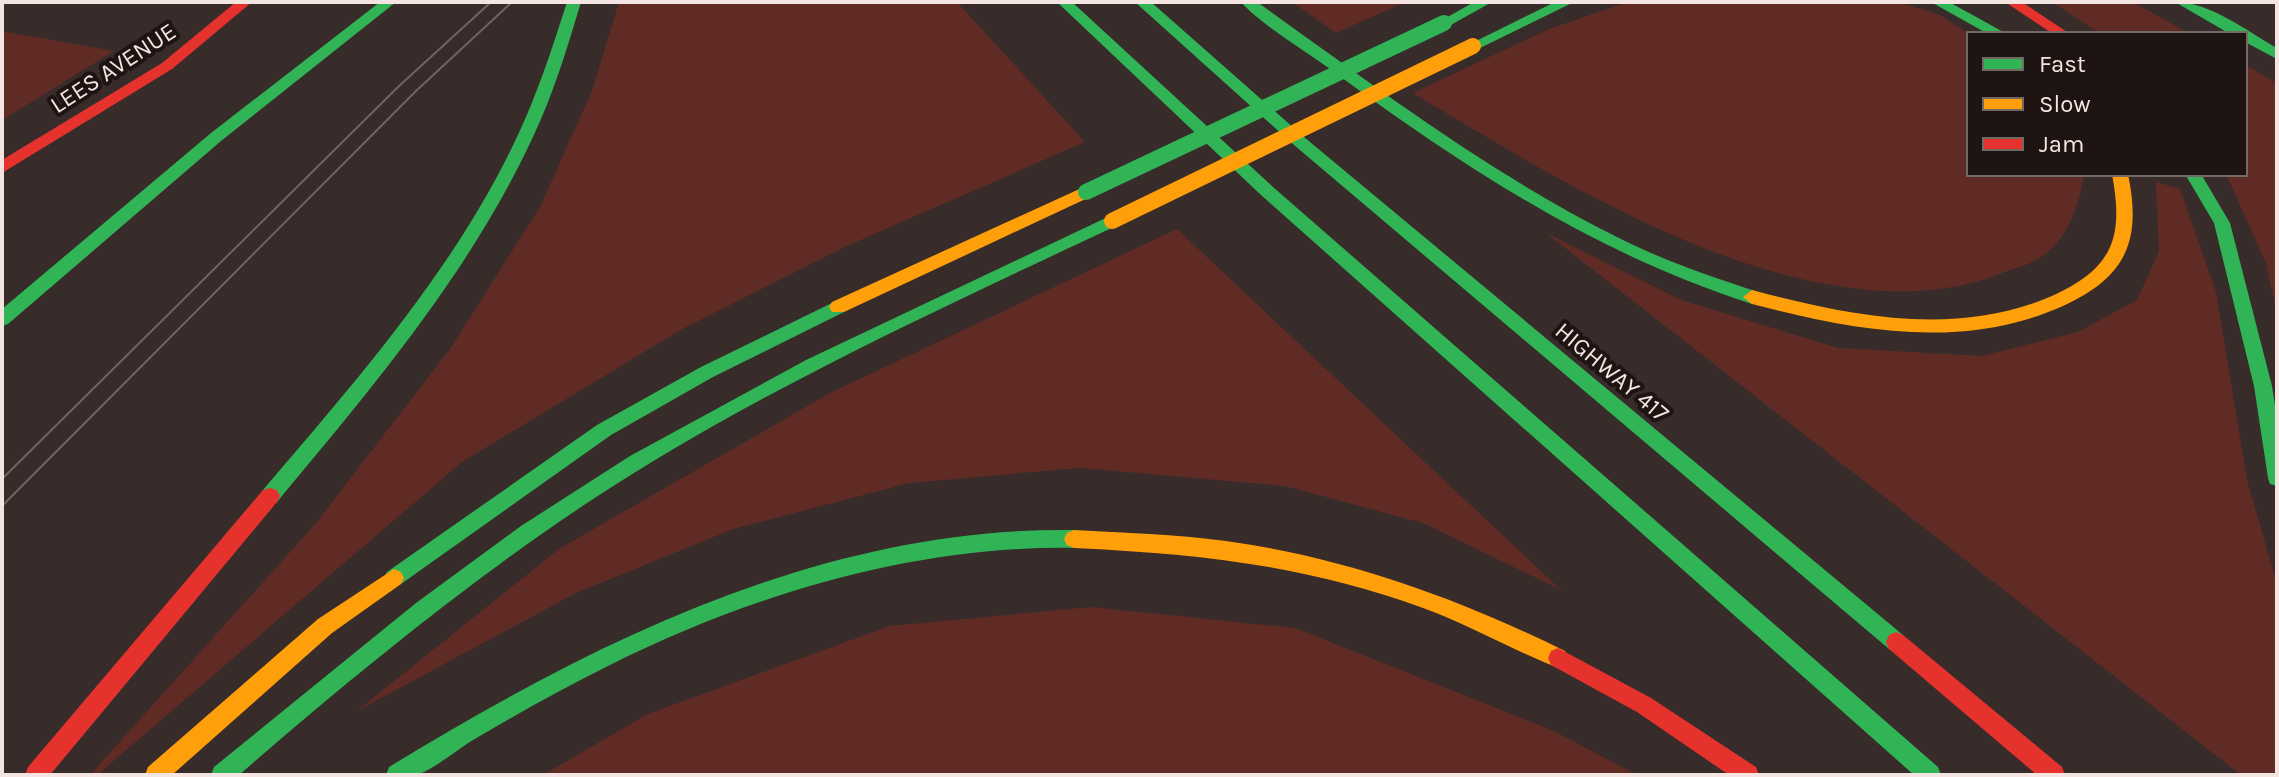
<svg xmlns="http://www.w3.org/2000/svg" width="2279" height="777" font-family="Karla,sans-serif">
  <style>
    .green { fill: #612b25 }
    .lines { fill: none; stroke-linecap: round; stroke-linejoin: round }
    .fast { fill: #30b455; fill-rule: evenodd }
    .slow { fill: #ff9f0a; fill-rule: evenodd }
    .jam { fill: #e5322d; fill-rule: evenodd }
    .tram { stroke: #6f6462; stroke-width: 2 }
    .fast-bridge { stroke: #30b455; stroke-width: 16 }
    .slow-bridge { stroke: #ff9f0a; stroke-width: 16 }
    .labels { text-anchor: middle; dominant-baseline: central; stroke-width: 8; stroke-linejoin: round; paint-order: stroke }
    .street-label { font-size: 24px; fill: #f4e5e2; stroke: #1e1412 }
  </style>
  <rect width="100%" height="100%" fill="#382c2b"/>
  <path class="green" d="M 619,2 L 957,2 L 1085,142 L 849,245 L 682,329 L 462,462 L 97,775 L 90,775 L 316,523 L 450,349 L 540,207 L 592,91 Z
    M 1292,2 L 1405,2 L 1336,33 Z
    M 1628,2 L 1898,2 L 1940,15 L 1969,34 L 1969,174 L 2084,174 C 2079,204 2069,239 2041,257 C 2030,265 2014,268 2002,273 C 1819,346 1566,185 1413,93 L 1549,29 Z
    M 2052,2 L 2133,2 L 2190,34 L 2101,34 Z
    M 2,31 L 114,51 L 2,120 Z
    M 2245,65 L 2277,83 L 2277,315 L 2266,263 L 2226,174 L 2245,174 Z
    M 2156,182 L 2180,189 L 2216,292 L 2247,480 L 2277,584 L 2277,775 L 2241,775 L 1546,233 L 1681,300 L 1838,348 L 1982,356 L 2078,332 L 2137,300 L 2159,251 Z
    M 1177,229 L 1561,590 L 1423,523 L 1285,486 L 1080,468 L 909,483 L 733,529 L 576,593 L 357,711 L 559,549 L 830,393 Z
    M 1091,607 L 1295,628 L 1554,731 L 1637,775 L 543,775 L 648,714 L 890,626 Z"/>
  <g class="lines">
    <path class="fast" d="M 380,2 L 396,2 L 221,141 L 8,324 L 2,326 L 2,309 L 211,133 Z
      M 567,2 L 581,2 C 567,49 553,95 532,139 C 469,274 371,389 277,502 L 270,504 L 263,502 L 260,496 L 263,490 C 356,381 454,270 516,139 C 537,95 552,49 567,2 Z
      M 1057,2 L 1072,2 L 1273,187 L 1938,767 L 1941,775 L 1914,775 L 1261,195 Z
      M 1135,2 L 1151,2 L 1304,137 L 1903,635 L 1906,642 L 1903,649 L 1896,652 L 1889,649 L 1294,145 Z
      M 1241,2 L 1257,2 C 1375,86 1491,175 1621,239 C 1665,261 1712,277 1758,292 L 1761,297 L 1758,302 L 1752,304 C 1595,253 1470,171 1338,75 C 1312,55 1261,25 1241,2 Z
      M 1474,2 L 1492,2 L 1449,26 L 1444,28 L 1437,23 Z
      M 1555,2 L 1574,2 L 1478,49 L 1473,51 L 1466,46 Z
      M 1931,2 L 1949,2 L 2007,34 L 1988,34 Z
      M 2175,2 C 2210,2 2247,31 2277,48 L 2277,59 L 2245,42 L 2245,34 L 2230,34 Z
      M 2185,174 L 2201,174 L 2230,223 L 2272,386 L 2277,418 L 2277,486 L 2270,484 L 2268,478 L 2254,386 L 2214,223 Z
      M 1112,215 L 1120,221 L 1118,225 C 937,310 754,393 587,503 C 464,585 350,679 239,775 L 211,775 L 214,767 L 416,603 L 521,526 L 630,456 L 806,360 Z
      M 838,300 L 847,307 L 844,312 L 713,377 L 611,435 L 401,584 L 394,587 L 387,584 L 384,578 L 387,572 L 597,425 L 701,367 Z
      M 1074,530 L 1081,533 L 1084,539 L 1081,545 L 1074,548 C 917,545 752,594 612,664 C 565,687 519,713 473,740 C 458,749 432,771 416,775 C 408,777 395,775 386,775 L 389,767 C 597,640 824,527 1074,530 Z"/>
    <path class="slow" d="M 2112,174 L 2128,174 C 2142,241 2126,277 2063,306 C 1962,351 1855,331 1752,304 L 1743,297 L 1752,290 C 1849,316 1956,338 2052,296 C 2113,268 2124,238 2112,174 Z
      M 1086,186 L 1092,188 L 1094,192 L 1092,196 L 844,312 L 832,312 L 829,307 L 832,302 Z
      M 1074,530 C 1125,533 1175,534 1226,541 C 1344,557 1458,598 1565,651 L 1568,658 L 1565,665 L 1558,668 C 1512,650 1470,625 1423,608 C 1304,565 1200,554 1074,548 L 1067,545 L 1064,539 L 1067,533 Z
      M 394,569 L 401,572 L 404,578 L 401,584 L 332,633 L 172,775 L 145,775 L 148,767 L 318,619 Z"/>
    <path class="jam" d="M 236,2 L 252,2 L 172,69 L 2,173 L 2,160 L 162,63 Z
      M 2005,2 L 2022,2 L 2070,34 L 2053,34 Z
      M 270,488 L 277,490 L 280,496 L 277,502 L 50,775 L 25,775 L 28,767 L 263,490 Z
      M 1896,632 L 1903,635 L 2062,767 L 2065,775 L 2037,775 L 1889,649 L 1886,642 L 1889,635 Z
      M 1558,648 L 1651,698 L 1756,767 L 1759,775 L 1729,775 L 1637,712 L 1551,665 L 1548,658 L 1551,651 Z"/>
    <path class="tram" d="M 2,479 L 399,86 L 491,2
      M 2,506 L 416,91 L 512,2"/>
    <path class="fast-bridge" d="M 1086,192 L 1444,23"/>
    <path class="slow-bridge" d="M 1112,221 L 1473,46"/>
  </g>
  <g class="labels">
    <g class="street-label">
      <text transform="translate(113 68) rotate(-33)">LEES AVENUE</text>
      <text transform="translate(1612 372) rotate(40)">HIGHWAY 417</text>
    </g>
  </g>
  <rect width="2279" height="777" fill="none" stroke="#f4e5e2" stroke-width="8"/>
  <rect x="1967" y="32" width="280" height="144" fill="#1e1412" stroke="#746865" stroke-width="2"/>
  <rect x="1983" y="58" width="40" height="12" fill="#30b455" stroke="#746865" stroke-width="2"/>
  <text x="2039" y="72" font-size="24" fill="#f4e5e2">Fast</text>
  <rect x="1983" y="98" width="40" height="12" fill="#ff9f0a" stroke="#746865" stroke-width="2"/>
  <text x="2039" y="112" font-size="24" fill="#f4e5e2">Slow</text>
  <rect x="1983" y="138" width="40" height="12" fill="#e5322d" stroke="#746865" stroke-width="2"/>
  <text x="2039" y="152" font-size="24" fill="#f4e5e2">Jam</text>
</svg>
